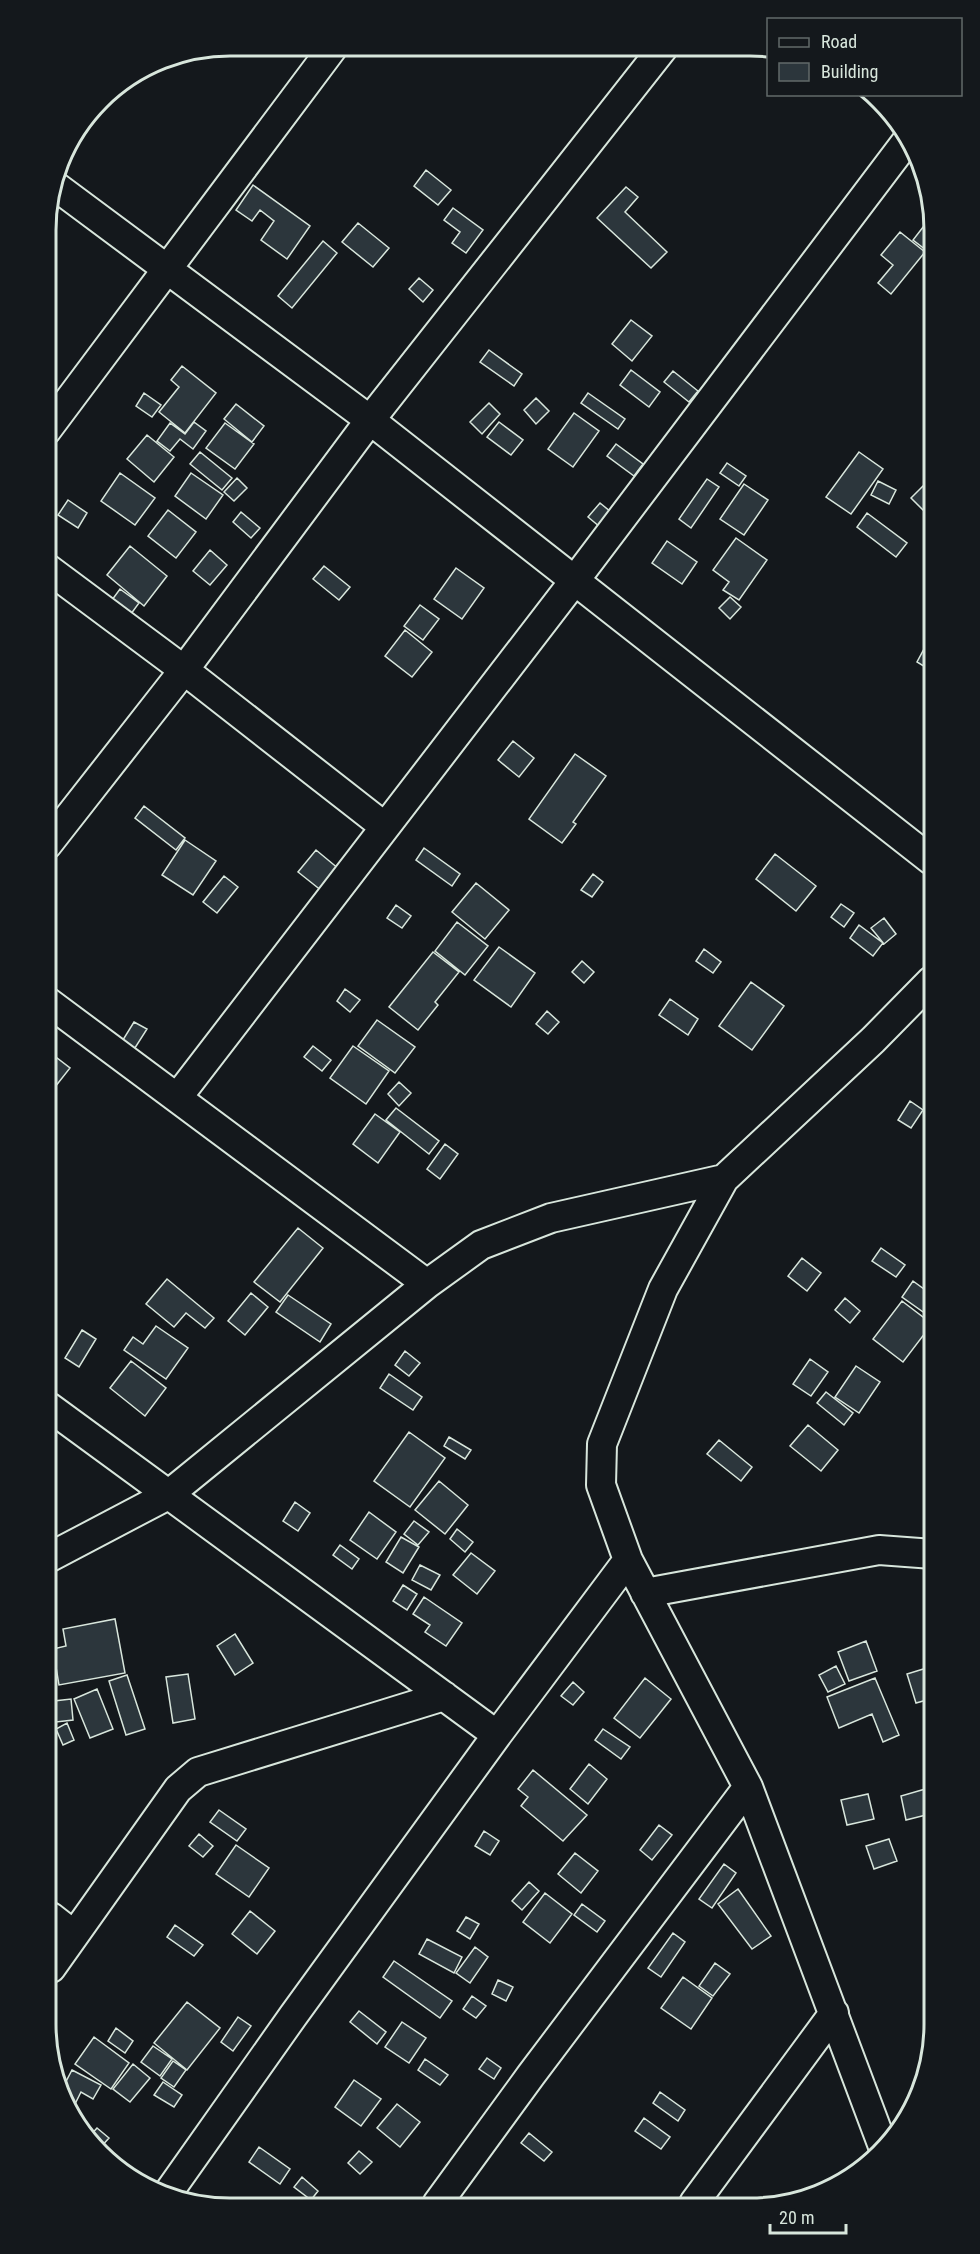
<svg xmlns="http://www.w3.org/2000/svg" width="980" height="2254" font-family="'Roboto Condensed',sans-serif">
  <style>
    .building { fill: #2c363c; stroke: #d8e6dc; stroke-width: 1.5 }
    .lines { fill: none; stroke-linecap: round; stroke-linejoin: round }
    .minor-casing { stroke: #d8e6dc; stroke-width: 32 }
    .minor { stroke: #14181c; stroke-width: 28 }
    .rim { fill: none; stroke: #d8e6dc; stroke-width: 3 }
  </style>
  <rect width="100%" height="100%" fill="#14181c"/>
  <path class="building" d="M 426,170 L 451,190 L 438,205 L 414,186 Z
    M 253,185 L 310,226 L 287,259 L 261,240 L 274,221 L 260,210 L 252,221 L 236,210 Z
    M 626,187 L 638,197 L 625,212 L 667,252 L 651,268 L 597,218 Z
    M 453,208 L 483,230 L 466,253 L 452,243 L 460,232 L 444,220 Z
    M 927,222 L 929,224 L 929,246 L 926,250 L 913,240 Z
    M 358,223 L 389,248 L 373,267 L 342,242 Z
    M 900,232 L 925,252 L 891,294 L 878,283 L 893,265 L 881,255 Z
    M 323,241 L 337,253 L 292,308 L 278,296 Z
    M 46,263 L 54,270 L 46,281 Z
    M 419,278 L 433,290 L 423,302 L 409,289 Z
    M 631,320 L 652,336 L 632,361 L 612,344 Z
    M 489,350 L 522,374 L 514,386 L 480,362 Z
    M 182,366 L 216,393 L 185,433 L 159,412 L 179,387 L 171,380 Z
    M 631,370 L 660,392 L 649,407 L 620,385 Z
    M 673,371 L 698,391 L 689,402 L 664,382 Z
    M 144,393 L 161,405 L 152,417 L 136,406 Z
    M 588,393 L 625,419 L 618,429 L 581,403 Z
    M 536,398 L 549,411 L 536,424 L 524,410 Z
    M 489,403 L 500,414 L 482,434 L 470,422 Z
    M 236,404 L 264,426 L 252,442 L 224,419 Z
    M 574,413 L 599,431 L 573,467 L 548,449 Z
    M 194,422 L 206,431 L 193,449 L 180,439 L 170,451 L 157,441 L 170,423 L 185,434 Z
    M 499,422 L 523,440 L 511,455 L 487,437 Z
    M 225,423 L 254,444 L 235,469 L 206,448 Z
    M 147,435 L 174,457 L 154,482 L 127,459 Z
    M 616,444 L 643,464 L 634,476 L 607,456 Z
    M 200,452 L 232,478 L 222,490 L 190,464 Z
    M 859,452 L 883,469 L 851,514 L 826,497 Z
    M 727,463 L 746,476 L 739,486 L 720,473 Z
    M 120,473 L 155,498 L 135,525 L 101,501 Z
    M 191,473 L 223,495 L 206,519 L 175,496 Z
    M 237,478 L 247,488 L 234,501 L 224,492 Z
    M 707,479 L 719,487 L 691,528 L 679,519 Z
    M 878,481 L 896,490 L 889,504 L 871,495 Z
    M 744,484 L 768,500 L 744,535 L 720,519 Z
    M 925,484 L 930,489 L 930,507 L 925,512 L 911,498 Z
    M 68,500 L 87,513 L 78,528 L 58,515 Z
    M 600,503 L 611,512 L 600,527 L 588,517 Z
    M 168,510 L 196,532 L 176,558 L 148,536 Z
    M 241,512 L 260,528 L 251,538 L 233,522 Z
    M 867,513 L 907,543 L 896,557 L 857,527 Z
    M 736,538 L 767,560 L 739,600 L 723,590 L 729,582 L 713,570 Z
    M 667,541 L 697,562 L 682,584 L 652,563 Z
    M 130,546 L 167,576 L 144,606 L 107,575 Z
    M 210,550 L 227,565 L 210,585 L 193,571 Z
    M 324,566 L 350,587 L 339,600 L 313,579 Z
    M 456,568 L 484,588 L 462,619 L 434,599 Z
    M 120,589 L 139,603 L 128,618 L 109,604 Z
    M 730,597 L 741,607 L 730,619 L 719,608 Z
    M 420,605 L 439,619 L 423,640 L 404,626 Z
    M 405,630 L 432,652 L 412,677 L 385,656 Z
    M 924,649 L 930,652 L 930,670 L 917,662 Z
    M 513,741 L 534,758 L 519,777 L 498,760 Z
    M 575,754 L 606,776 L 573,822 L 576,824 L 562,843 L 529,819 Z
    M 144,806 L 185,838 L 176,850 L 135,818 Z
    M 185,840 L 216,861 L 193,895 L 162,875 Z
    M 424,848 L 460,874 L 452,886 L 416,860 Z
    M 316,850 L 345,874 L 327,895 L 298,872 Z
    M 775,854 L 816,886 L 796,911 L 756,879 Z
    M 593,874 L 603,882 L 592,897 L 581,890 Z
    M 224,876 L 238,887 L 217,913 L 203,902 Z
    M 476,883 L 509,910 L 485,939 L 452,912 Z
    M 841,904 L 854,913 L 844,927 L 831,917 Z
    M 396,905 L 411,916 L 402,928 L 387,918 Z
    M 884,918 L 896,934 L 884,944 L 871,928 Z
    M 457,922 L 488,946 L 465,975 L 435,951 Z
    M 859,925 L 883,943 L 873,956 L 850,938 Z
    M 499,947 L 535,973 L 511,1007 L 474,980 Z
    M 704,949 L 721,962 L 713,973 L 696,961 Z
    M 433,952 L 459,972 L 435,1002 L 438,1005 L 418,1030 L 389,1007 Z
    M 582,961 L 594,972 L 584,983 L 572,972 Z
    M 751,982 L 784,1006 L 752,1050 L 719,1026 Z
    M 345,989 L 360,1000 L 350,1012 L 337,1001 Z
    M 670,999 L 698,1019 L 688,1035 L 659,1015 Z
    M 547,1011 L 559,1022 L 548,1034 L 536,1024 Z
    M 377,1020 L 415,1047 L 395,1073 L 358,1046 Z
    M 134,1022 L 147,1029 L 133,1051 L 121,1043 Z
    M 313,1046 L 331,1060 L 322,1071 L 304,1057 Z
    M 353,1046 L 389,1071 L 366,1104 L 330,1078 Z
    M 48,1051 L 70,1068 L 51,1092 L 48,1091 Z
    M 399,1082 L 411,1093 L 399,1106 L 388,1094 Z
    M 910,1101 L 923,1110 L 911,1128 L 898,1120 Z
    M 396,1108 L 439,1141 L 429,1154 L 386,1120 Z
    M 375,1114 L 400,1132 L 378,1163 L 353,1144 Z
    M 445,1144 L 458,1154 L 440,1179 L 427,1169 Z
    M 298,1228 L 323,1248 L 280,1302 L 254,1282 Z
    M 881,1248 L 905,1265 L 896,1277 L 872,1261 Z
    M 802,1258 L 821,1273 L 807,1291 L 788,1276 Z
    M 167,1279 L 214,1318 L 205,1328 L 186,1313 L 174,1327 L 146,1304 Z
    M 913,1281 L 932,1295 L 932,1306 L 926,1314 L 902,1297 Z
    M 251,1293 L 268,1307 L 245,1335 L 228,1321 Z
    M 288,1295 L 331,1324 L 320,1342 L 276,1312 Z
    M 845,1298 L 860,1311 L 850,1323 L 835,1310 Z
    M 902,1301 L 932,1324 L 903,1362 L 873,1339 Z
    M 156,1326 L 188,1348 L 166,1379 L 124,1350 L 133,1337 L 143,1344 Z
    M 82,1330 L 96,1339 L 79,1367 L 65,1358 Z
    M 405,1351 L 420,1363 L 409,1376 L 395,1365 Z
    M 810,1359 L 828,1372 L 811,1396 L 793,1384 Z
    M 131,1361 L 166,1388 L 145,1416 L 110,1388 Z
    M 856,1366 L 880,1382 L 859,1413 L 835,1397 Z
    M 389,1374 L 422,1397 L 413,1410 L 380,1388 Z
    M 826,1392 L 853,1413 L 844,1425 L 817,1403 Z
    M 808,1425 L 838,1450 L 821,1471 L 790,1446 Z
    M 409,1432 L 445,1458 L 410,1507 L 374,1481 Z
    M 449,1437 L 471,1450 L 465,1459 L 444,1446 Z
    M 719,1440 L 752,1467 L 741,1481 L 707,1454 Z
    M 439,1481 L 468,1505 L 445,1534 L 415,1510 Z
    M 295,1502 L 310,1513 L 298,1531 L 283,1521 Z
    M 369,1512 L 396,1532 L 377,1559 L 350,1540 Z
    M 414,1521 L 429,1532 L 418,1545 L 404,1534 Z
    M 457,1529 L 473,1542 L 465,1552 L 450,1539 Z
    M 401,1537 L 419,1547 L 403,1573 L 386,1562 Z
    M 340,1545 L 359,1559 L 352,1569 L 333,1555 Z
    M 471,1553 L 495,1571 L 477,1594 L 453,1575 Z
    M 420,1565 L 440,1575 L 431,1590 L 412,1580 Z
    M 403,1585 L 417,1594 L 407,1610 L 393,1601 Z
    M 424,1597 L 462,1623 L 446,1646 L 425,1632 L 430,1625 L 413,1614 Z
    M 115,1619 L 125,1673 L 59,1685 L 53,1649 L 66,1646 L 63,1629 Z
    M 235,1634 L 253,1663 L 235,1675 L 217,1646 Z
    M 866,1641 L 877,1671 L 849,1681 L 838,1652 Z
    M 836,1666 L 845,1684 L 828,1692 L 819,1675 Z
    M 933,1666 L 934,1698 L 916,1703 L 907,1674 Z
    M 188,1674 L 195,1719 L 173,1723 L 166,1677 Z
    M 127,1675 L 145,1729 L 126,1735 L 109,1681 Z
    M 645,1678 L 671,1699 L 640,1738 L 614,1718 Z
    M 875,1678 L 899,1735 L 883,1742 L 872,1714 L 839,1728 L 827,1697 Z
    M 573,1682 L 584,1692 L 573,1705 L 561,1696 Z
    M 97,1689 L 113,1729 L 90,1738 L 74,1699 Z
    M 71,1699 L 73,1720 L 56,1722 L 54,1701 Z
    M 67,1723 L 74,1740 L 63,1745 L 56,1729 Z
    M 603,1729 L 630,1747 L 621,1759 L 595,1740 Z
    M 589,1764 L 607,1779 L 588,1804 L 570,1789 Z
    M 533,1770 L 587,1815 L 563,1841 L 521,1806 L 528,1797 L 518,1789 Z
    M 932,1787 L 934,1813 L 906,1820 L 901,1796 Z
    M 868,1794 L 874,1819 L 847,1825 L 841,1800 Z
    M 219,1810 L 246,1829 L 237,1841 L 210,1822 Z
    M 659,1825 L 672,1835 L 652,1860 L 640,1850 Z
    M 484,1831 L 499,1841 L 490,1855 L 475,1846 Z
    M 199,1834 L 213,1846 L 203,1857 L 189,1846 Z
    M 889,1839 L 897,1861 L 874,1869 L 866,1846 Z
    M 236,1845 L 269,1868 L 249,1897 L 216,1874 Z
    M 575,1853 L 598,1871 L 581,1893 L 558,1874 Z
    M 724,1864 L 736,1873 L 712,1908 L 699,1899 Z
    M 529,1882 L 539,1891 L 522,1910 L 512,1901 Z
    M 738,1889 L 771,1936 L 752,1949 L 718,1904 Z
    M 545,1893 L 572,1914 L 550,1943 L 523,1922 Z
    M 582,1904 L 605,1921 L 597,1932 L 574,1915 Z
    M 250,1911 L 275,1931 L 257,1954 L 232,1934 Z
    M 466,1917 L 479,1924 L 470,1939 L 457,1931 Z
    M 175,1925 L 203,1945 L 194,1956 L 167,1937 Z
    M 673,1933 L 685,1942 L 661,1977 L 648,1968 Z
    M 427,1939 L 462,1957 L 454,1973 L 419,1954 Z
    M 475,1947 L 488,1957 L 470,1983 L 456,1973 Z
    M 394,1961 L 452,2001 L 440,2018 L 383,1977 Z
    M 715,1963 L 730,1974 L 713,1996 L 699,1986 Z
    M 683,1977 L 712,1998 L 691,2029 L 661,2008 Z
    M 498,1980 L 513,1987 L 506,2001 L 492,1994 Z
    M 472,1996 L 486,2006 L 476,2018 L 463,2009 Z
    M 187,2002 L 220,2028 L 187,2070 L 154,2043 Z
    M 359,2011 L 386,2032 L 377,2044 L 350,2022 Z
    M 238,2017 L 251,2026 L 233,2051 L 221,2042 Z
    M 402,2022 L 426,2038 L 409,2063 L 385,2047 Z
    M 116,2028 L 133,2041 L 125,2053 L 108,2041 Z
    M 94,2037 L 129,2063 L 111,2089 L 75,2064 Z
    M 153,2046 L 172,2059 L 160,2076 L 141,2062 Z
    M 487,2058 L 501,2068 L 494,2079 L 479,2069 Z
    M 425,2059 L 448,2075 L 440,2085 L 418,2070 Z
    M 173,2061 L 186,2070 L 174,2087 L 161,2078 Z
    M 133,2064 L 150,2078 L 130,2102 L 113,2089 Z
    M 72,2070 L 101,2085 L 93,2099 L 81,2092 L 73,2108 L 64,2103 L 60,2093 Z
    M 354,2080 L 381,2099 L 361,2126 L 335,2107 Z
    M 163,2082 L 182,2095 L 174,2107 L 154,2095 Z
    M 660,2092 L 685,2110 L 678,2121 L 653,2103 Z
    M 397,2104 L 420,2122 L 400,2147 L 377,2128 Z
    M 644,2118 L 670,2137 L 661,2149 L 635,2131 Z
    M 97,2128 L 109,2138 L 98,2150 L 87,2139 Z
    M 529,2133 L 552,2152 L 544,2161 L 521,2143 Z
    M 259,2147 L 290,2169 L 280,2184 L 249,2162 Z
    M 359,2151 L 372,2162 L 360,2174 L 348,2163 Z
    M 302,2177 L 318,2191 L 311,2200 L 294,2187 Z"/>
  <g class="lines">
    <defs>
      <path id="minor" d="M 54,185 L 370,420 L 931,860
        M 46,431 L 334,46
        M 47,568 L 184,670 L 385,827
        M 47,845 L 184,670 L 370,420 L 663,48
        M 48,1002 L 427,1284
        M 177,1098 L 575,580 L 906,142
        M 49,1407 L 497,1735 L 293,2016 L 168,2193
        M 50,1557 L 168,1495 L 427,1284 L 481,1245 L 551,1218 L 724,1179
        M 645,1593 L 879,1550 L 933,1554
        M 497,1735 L 628,1560
        M 51,1917 L 74,1935
        M 51,1968 L 178,1789 L 198,1772 L 444,1696
        M 884,2149 L 748,1787 L 628,1560 L 601,1485 L 602,1444 L 663,1289 L 724,1179 L 873,1040 L 931,981
        M 694,2203 L 834,2013
        M 437,2204 L 531,2075 L 748,1787"/>
    </defs>
    <use href="#minor" class="minor-casing"/>
    <use href="#minor" class="minor"/>
  </g>
  <path d="M0 0H980V2254H0ZM230 56H750A174 174 0 0 1 924 230V2024A174 174 0 0 1 750 2198H230A174 174 0 0 1 56 2024V230A174 174 0 0 1 230 56Z" fill="#14181c" fill-rule="evenodd"/>
  <path class="rim" d="M230 56H750A174 174 0 0 1 924 230V2024A174 174 0 0 1 750 2198H230A174 174 0 0 1 56 2024V230A174 174 0 0 1 230 56Z"/>
  <rect x="767" y="18" width="195" height="78" fill="#14181c" stroke="#626a69" stroke-width="1.5"/>
  <rect x="779" y="38" width="30" height="9" fill="#14181c" stroke="#626a69" stroke-width="1.5"/>
  <text x="821" y="48" font-size="18" fill="#d8e6dc">Road</text>
  <rect x="779" y="63" width="30" height="18" fill="#2c363c" stroke="#626a69" stroke-width="1.5"/>
  <text x="821" y="78" font-size="18" fill="#d8e6dc">Building</text>
  <path d="M770 2224v9h76v-9" fill="none" stroke="#d8e6dc" stroke-width="3"/>
  <text x="779" y="2224" font-size="18" fill="#d8e6dc" stroke="#14181c" stroke-width="4.5" paint-order="stroke">20 m</text>
</svg>
